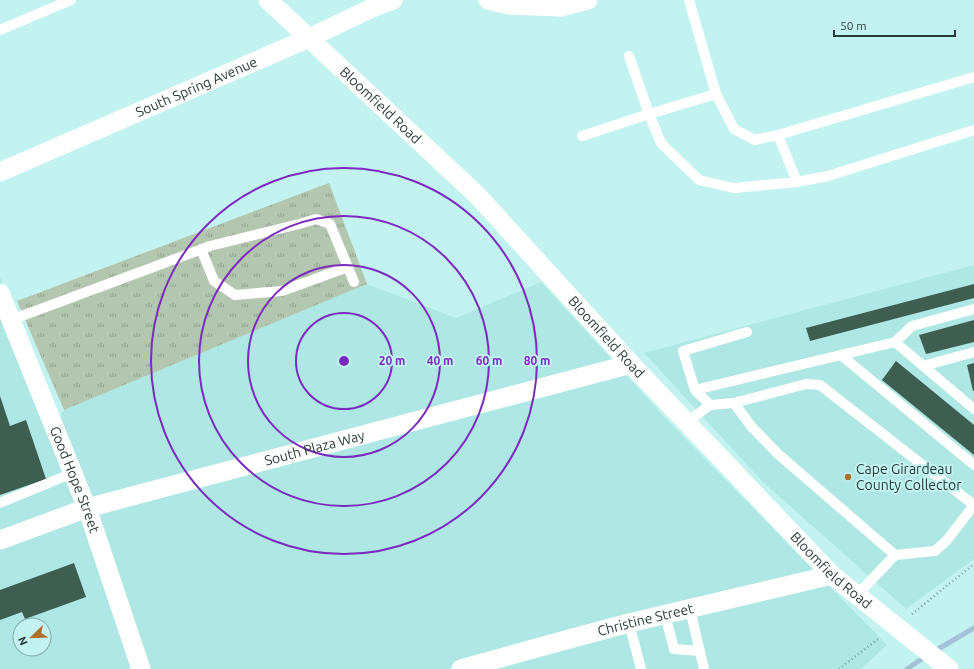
<svg xmlns="http://www.w3.org/2000/svg" width="974" height="669" font-family="Ubuntu,sans-serif">
  <style>
    .built { fill: #aee7e3; fill-rule: evenodd }
    .grass { fill: url(#grass-tufts) }
    .lines { fill: none; stroke-linecap: round; stroke-linejoin: round }
    .stream { stroke: #a5c1d8; stroke-width: 5 }
    .building { fill: #3d5e50 }
    .path { stroke: #7da09d; stroke-width: 2.5; stroke-dasharray: 1 3; stroke-linecap: butt }
    .service { stroke: #fff; stroke-width: 10 }
    .minor { stroke: #fff; stroke-width: 19 }
    .ring { fill: none; stroke: #7b2cbf; stroke-width: 2 }
    .poi-dot { fill: #aa6f2f; stroke: #c3f3f0; stroke-width: 1.5 }
    .labels { text-anchor: middle; dominant-baseline: central; stroke-width: 4; stroke-linejoin: round; paint-order: stroke }
    .street-label { font-size: 14px; fill: #283c3a; stroke: #c3f3f0 }
    .poi-label { font-size: 14px; fill: #283c3a; stroke: #c3f3f0; text-anchor: start }
    .centre { fill: #7b2cbf; stroke: #c3f3f0; stroke-width: 2 }
    .ring-label { font-size: 12px; text-anchor: middle; font-weight: bold; fill: #7b2cbf; stroke: #c3f3f0; stroke-width: 4; stroke-linejoin: round; paint-order: stroke }
  </style>
  <defs>
    <pattern id="grass-tufts" width="24" height="20" patternUnits="userSpaceOnUse"><rect width="24" height="20" fill="#b3c6af"/><path d="M3 7l-1-3M5 7V3M7 7l1-3M15 17l-1-3M17 17v-4M19 17l1-3" fill="none" stroke="#92a28f"/></pattern>
  </defs>
  <rect width="100%" height="100%" fill="#c3f3f0"/>
  <path class="built" d="M 974,265 L 974,559 L 906,609 L 763,482 L 644,353 Z
    M 0,277 L 60,416 L 64,410 L 367,284 L 456,318 L 541,282 L 669,422 L 887,645 L 861,669 L 0,669 ZM 20,625 L 44,625 L 44,649 L 20,649 Z"/>
  <path class="grass" d="M 329,183 L 367,284 L 64,410 L 17,301 Z"/>
  <g class="lines">
    <path class="stream" d="M 933,652 L 974,628
      M 907,669 L 926,656"/>
  </g>
  <path class="building" d="M 974,284 L 974,298 L 810,341 L 806,328 Z
    M 974,320 L 974,342 L 926,354 L 919,335 Z
    M 896,361 L 974,425 L 974,455 L 882,380 Z
    M 974,363 L 974,391 L 973,391 L 967,365 Z
    M 0,396 L 10,426 L 26,420 L 46,479 L 0,495 Z
    M 74,563 L 86,597 L 25,619 L 22,612 L 0,620 L 0,590 Z"/>
  <g class="lines">
    <path class="path" d="M 912,614 L 974,564
      M 839,669 L 878,639"/>
    <path class="service" d="M 689,0 L 716,94 L 734,129 L 755,140 L 778,135 L 797,182 L 828,176 L 974,130
      M 0,30 L 71,0
      M 716,94 L 649,114 L 661,143 L 699,180 L 734,188 L 797,182
      M 778,135 L 974,77
      M 582,136 L 649,114 L 629,56
      M 201,249 L 214,281 L 235,295 L 282,291 L 348,267
      M 11,320 L 210,246 L 299,224 L 316,219 L 330,224 L 354,282
      M 895,342 L 912,326 L 974,309
      M 842,356 L 974,465
      M 923,366 L 974,352
      M 695,390 L 895,342 L 974,409
      M 710,405 L 695,390 L 683,351 L 747,332
      M 687,422 L 710,405 L 734,403
      M 0,503 L 73,473
      M 857,595 L 895,555 L 935,551 L 947,540 L 974,505 L 820,385 L 806,384 L 734,403 L 751,426 L 778,454 L 895,555
      M 690,609 L 704,669
      M 665,615 L 674,649 L 700,651
      M 629,623 L 641,669"/>
    <g class="minor">
      <path id="s1" d="M 268,0 L 477,195 L 631,364 L 832,575 L 949,669"/>
      <path d="M 488,0 L 509,5 L 561,7 L 588,0"/>
      <path id="s2" d="M 0,172 L 309,38 L 370,9 L 393,0"/>
      <path id="s3" d="M 0,293 L 87,508 L 141,669"/>
      <path id="s4" d="M 0,540 L 87,508 L 631,364"/>
      <path id="s5" d="M 461,669 L 562,641 L 629,623 L 832,575"/>
    </g>
  </g>
  <g class="ring">
    <circle cx="344" cy="361" r="48"/>
    <circle cx="344" cy="361" r="96"/>
    <circle cx="344" cy="361" r="145"/>
    <circle cx="344" cy="361" r="193"/>
  </g>
  <circle class="poi-dot" cx="848" cy="477" r="4"/>
  <g class="labels">
    <g class="street-label">
      <text stroke="none"><textPath href="#s2" startOffset="214">South Spring Avenue</textPath></text>
      <text stroke="none"><textPath href="#s1" startOffset="154">Bloomfield Road</textPath></text>
      <text stroke="none"><textPath href="#s1" startOffset="478">Bloomfield Road</textPath></text>
      <text stroke="none"><textPath href="#s4" startOffset="328">South Plaza Way</textPath></text>
      <text stroke="none"><textPath href="#s3" startOffset="201">Good Hope Street</textPath></text>
      <text stroke="none"><textPath href="#s1" startOffset="802">Bloomfield Road</textPath></text>
      <text stroke="none"><textPath href="#s5" startOffset="191">Christine Street</textPath></text>
    </g>
    <g class="poi-label">
      <text x="856" y="469">Cape Girardeau<tspan x="856" dy="16">County Collector</tspan></text>
    </g>
  </g>
  <circle cx="344" cy="361" r="6" class="centre"/>
  <g class="ring-label">
    <text x="392" y="365">20 m</text>
    <text x="440" y="365">40 m</text>
    <text x="489" y="365">60 m</text>
    <text x="537" y="365">80 m</text>
  </g>
  <g transform="translate(32 637) rotate(247)"><circle r="19" fill="#c3f3f0" stroke="#85aaa7"/>
  <path d="M0-3L7 15L0 10L-7 15Z" fill="#aa6f2f"/>
  <text y="-6" font-size="11" font-weight="bold" text-anchor="middle" fill="#283c3a">N</text>
  </g>
  <path d="M834 30v6h121v-6" fill="none" stroke="#283c3a" stroke-width="2"/>
  <text x="840" y="30" font-size="12" fill="#283c3a" stroke="#c3f3f0" stroke-width="3" paint-order="stroke">50 m</text>
</svg>
